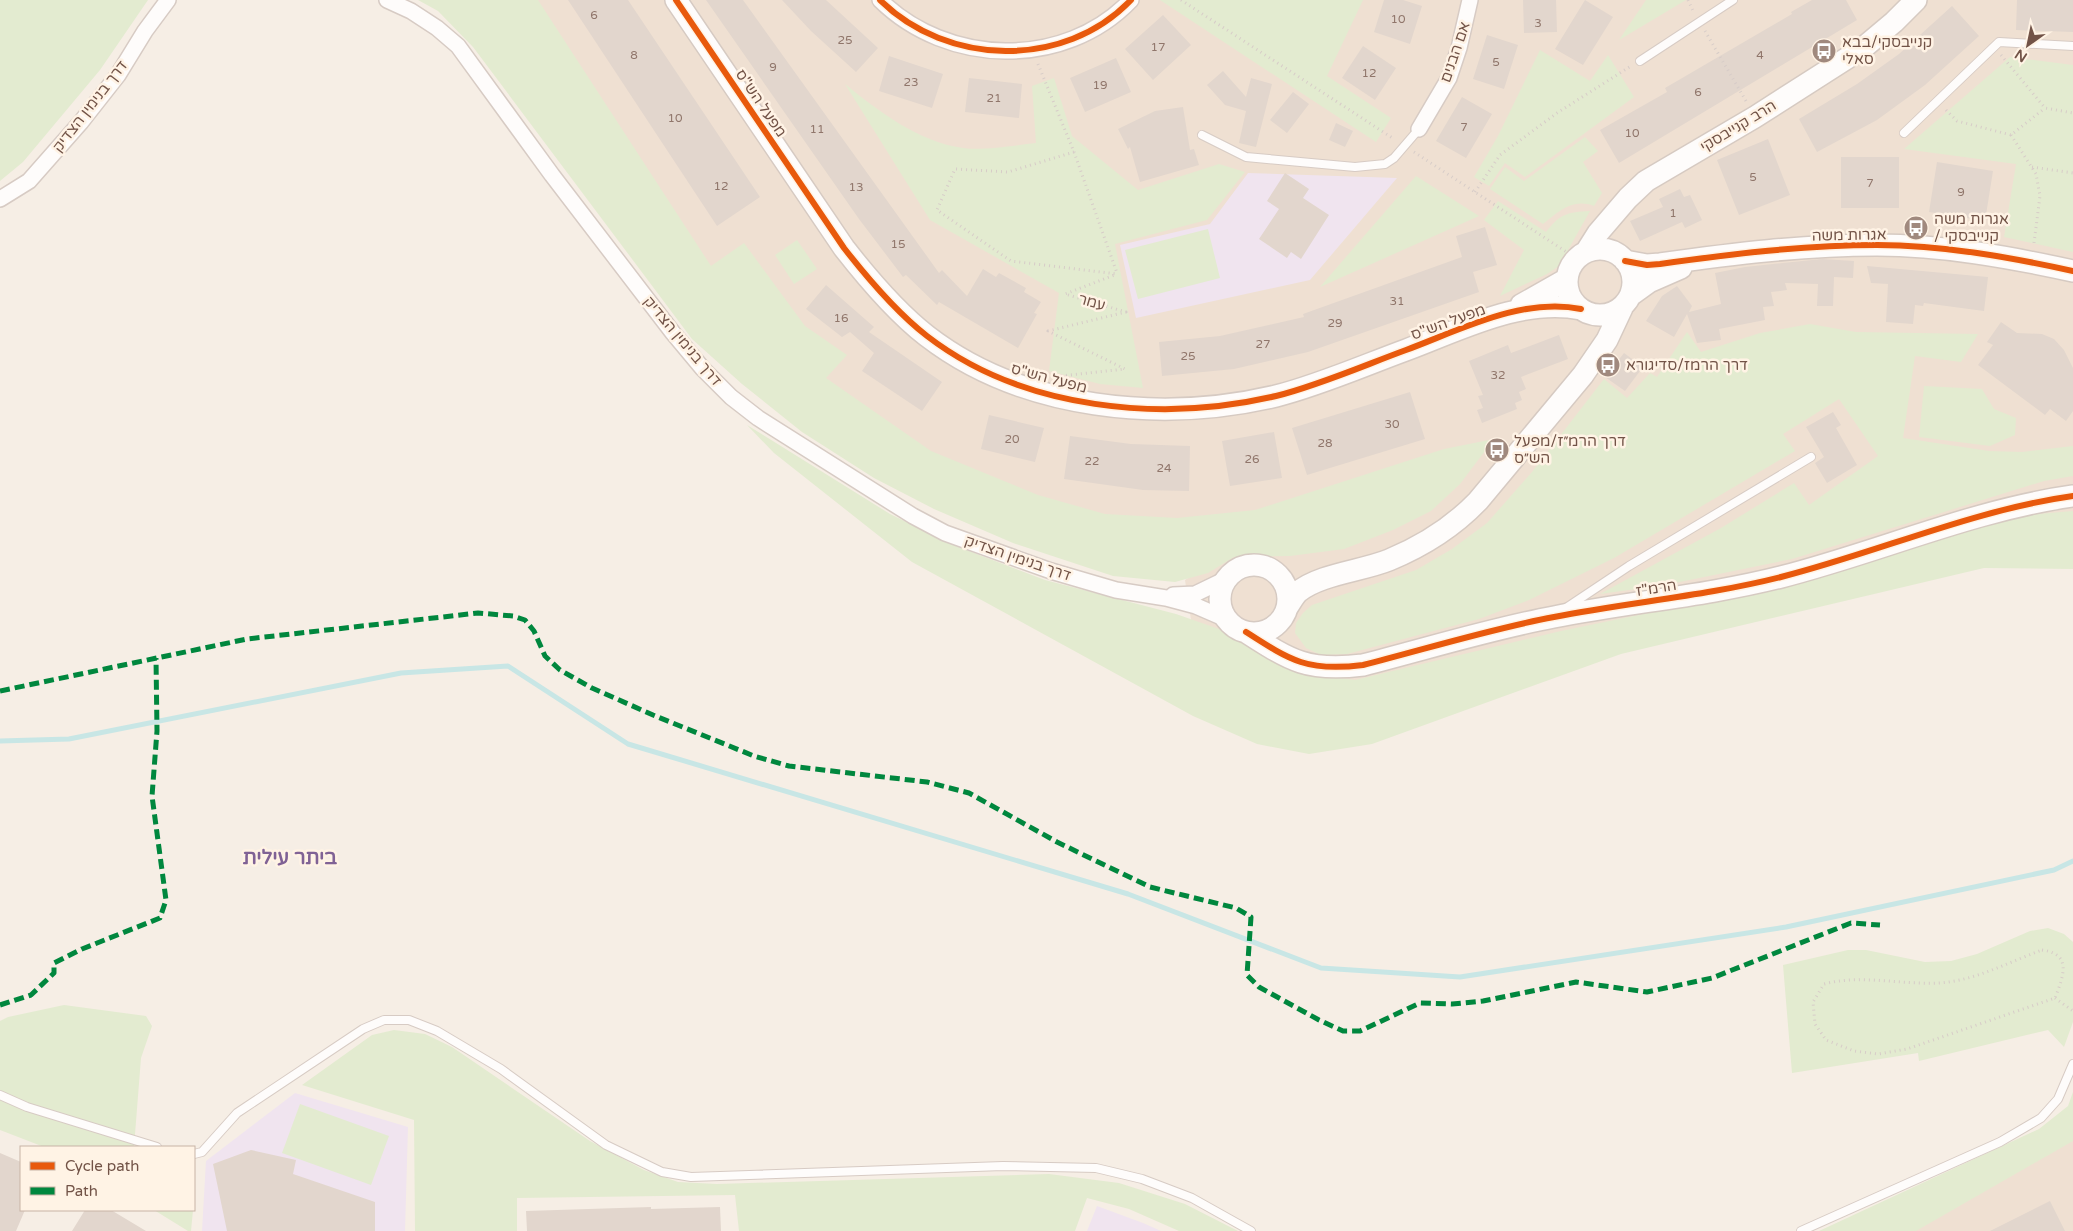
<svg xmlns="http://www.w3.org/2000/svg" width="2073" height="1231" font-family="'Varela Round',Heebo,sans-serif">
  <style>
    .residential { fill: #efe0d2 }
    .education { fill: #f0e4ef }
    .green { fill: #e3ebd0 }
    .lines { fill: none; stroke-linecap: round; stroke-linejoin: round }
    .stream { stroke: #c8e6e5; stroke-width: 5 }
    .building { fill: #e2d6cd }
    .lane-casing { stroke: #d7cbc4; stroke-width: 10 }
    .street-casing { stroke: #d7cbc4; stroke-width: 18 }
    .secondary-casing { stroke: #d6cac2; stroke-width: 24 }
    .path { stroke: #d7ccc8; stroke-width: 3; stroke-dasharray: 1 4; stroke-linecap: butt }
    .lane { stroke: #fefcfb; stroke-width: 8 }
    .street { stroke: #fefcfb; stroke-width: 15 }
    .secondary { stroke: #fefcfb; stroke-width: 21 }
    .quiet { stroke: #00873e; stroke-width: 5; stroke-dasharray: 10 5; stroke-linecap: butt }
    .cycleway-casing { stroke: #fff3e5; stroke-width: 9 }
    .cycleway { stroke: #e8590c; stroke-width: 6 }
    .labels { text-anchor: middle; dominant-baseline: central; stroke-width: 5; stroke-linejoin: round; paint-order: stroke }
    .number-label { font-size: 12px; fill: #90766b }
    .poi-label { font-size: 15px; fill: #725347; stroke: #fff3e5; text-anchor: start }
    .street-label { font-size: 15px; fill: #725347; stroke: #fff3e5 }
    .district-label { font-size: 20px; font-weight: bold; fill: #806295; stroke: #fff3e5 }
  </style>
  <rect width="100%" height="100%" fill="#f6eee5"/>
  <path class="residential" d="M 521,0 L 2073,0 L 2073,522 L 1820,581 L 1297,694 L 1194,640 L 1185,580 L 1244,542 L 1072,517 L 985,491 L 805,378 L 692,253 Z
    M 2073,1131 L 2073,1231 L 1838,1231 Z"/>
  <path class="education" d="M 1248,173 L 1397,178 L 1310,280 L 1136,318 L 1120,245 L 1210,224 Z
    M 295,1093 L 408,1127 L 405,1231 L 202,1231 L 206,1161 Z
    M 1097,1206 L 1143,1223 L 1161,1231 L 1087,1231 Z"/>
  <path class="green" d="M 0,0 L 148,0 L 100,70 L 23,162 L 0,181 Z
    M 418,0 L 538,0 L 711,266 L 744,243 L 805,326 L 847,355 L 826,378 L 931,451 L 1038,495 L 1105,514 L 1177,518 L 1255,510 L 1444,449 L 1494,439 L 1460,484 L 1431,511 L 1393,530 L 1344,549 L 1290,556 L 1234,557 L 1208,573 L 1175,582 L 1113,576 L 1013,543 L 934,509 L 874,478 L 802,432 L 742,384 L 692,339 L 473,47 L 438,11 Z
    M 1160,0 L 1363,0 L 1327,76 L 1391,118 L 1376,142 Z
    M 1646,0 L 1686,0 L 1619,40 Z
    M 1540,50 L 1590,81 L 1608,55 L 1634,97 L 1525,177 L 1505,163 L 1489,186 L 1474,177 L 1498,136 Z
    M 2010,57 L 2073,65 L 2073,252 L 2004,237 L 2016,164 L 1904,149 Z
    M 1054,78 L 1072,136 L 1138,190 L 1219,164 L 1245,172 L 1207,220 L 1115,244 L 1143,388 L 1100,384 L 1049,371 L 1059,293 L 930,220 L 845,84 C 878,111 919,142 963,148 C 981,151 1017,145 1036,143 L 1032,86 Z
    M 1585,137 L 1598,151 L 1583,162 L 1602,193 L 1594,206 C 1573,198 1559,211 1543,224 L 1490,189 L 1505,167 L 1524,181 Z
    M 1416,176 L 1479,216 L 1320,287 Z
    M 1498,201 L 1546,232 C 1560,214 1567,212 1590,211 L 1559,266 L 1547,274 L 1500,296 L 1524,250 L 1484,220 Z
    M 1208,229 L 1220,278 L 1138,299 L 1125,250 Z
    M 797,240 L 817,269 L 794,284 L 775,255 Z
    M 1810,324 L 1856,332 L 1978,334 L 1961,362 L 1915,356 L 1903,438 L 1989,451 L 2022,452 L 2073,446 L 2073,476 L 2044,481 L 1792,559 L 1665,585 L 1600,594 L 1721,528 L 1794,483 L 1809,505 L 1878,456 L 1839,399 L 1783,434 L 1795,451 L 1614,558 L 1529,600 L 1479,619 L 1347,654 L 1321,655 L 1306,648 L 1295,633 L 1296,623 L 1303,613 L 1312,605 L 1416,570 L 1452,549 L 1487,523 L 1532,472 L 1604,379 L 1627,398 L 1650,373 L 1657,377 L 1687,332 L 1701,352 L 1760,333 Z
    M 1924,386 L 1982,389 L 1994,409 L 2016,418 L 2015,435 L 1990,446 L 1919,437 Z
    M 747,425 L 890,514 L 956,546 L 1045,580 L 1176,614 L 1219,629 L 1265,655 L 1307,673 L 1355,680 L 1561,631 L 1687,605 L 1872,558 L 2025,515 L 2073,511 L 2073,569 L 1984,568 L 1621,654 L 1372,744 L 1309,754 L 1257,744 L 1193,716 L 912,562 L 774,453 Z
    M 2048,928 L 2064,934 L 2073,942 L 2073,1022 L 2064,1047 L 2048,1030 L 1919,1061 L 1918,1053 L 1792,1073 L 1783,965 L 1848,950 L 1866,950 L 1925,962 L 1951,961 L 1977,954 L 2030,931 Z
    M 64,1005 L 146,1016 L 152,1026 L 141,1058 L 134,1147 L 44,1147 L 0,1130 L 0,1021 L 8,1017 Z
    M 394,1030 L 425,1034 L 452,1047 L 590,1141 L 644,1170 L 678,1182 L 717,1184 L 1049,1174 L 1119,1183 L 1185,1204 L 1238,1231 L 1179,1231 L 1129,1209 L 1087,1198 L 1075,1231 L 739,1231 L 735,1195 L 517,1198 L 517,1231 L 415,1231 L 414,1120 L 302,1085 L 372,1035 Z
    M 2073,1092 L 2073,1141 L 1916,1231 L 1819,1231 L 2039,1129 L 2068,1106 Z
    M 300,1104 L 389,1136 L 371,1185 L 282,1153 Z
    M 154,1210 L 193,1210 L 191,1231 L 188,1231 Z"/>
  <g class="lines">
    <path class="stream" d="M 0,741 L 69,739 L 401,673 L 508,666 L 628,744 L 1128,894 L 1321,968 L 1460,977 L 1786,927 L 2054,870 L 2073,861"/>
  </g>
  <path class="building" d="M 568,0 L 628,0 L 760,197 L 717,226 Z
    M 706,0 L 743,0 L 939,273 L 942,270 L 967,296 L 983,269 L 996,277 L 999,273 L 1026,288 L 1024,292 L 1041,302 L 1034,313 L 1037,314 L 1018,348 L 939,302 L 937,305 L 906,275 L 903,277 L 859,219 Z
    M 782,0 L 826,0 L 878,48 L 856,72 L 811,31 Z
    M 1384,0 L 1403,0 L 1422,6 L 1410,44 L 1374,32 Z
    M 1523,0 L 1556,0 L 1557,32 L 1524,33 Z
    M 1585,0 L 1613,17 L 1583,65 L 1555,49 Z
    M 1812,0 L 1846,0 L 1857,20 L 1619,163 L 1600,130 L 1667,92 L 1665,88 L 1792,14 L 1791,12 Z
    M 2017,0 L 2073,0 L 2073,32 L 2016,30 Z
    M 1952,6 L 1979,36 L 1925,85 L 1877,120 L 1817,152 L 1799,119 L 1857,84 L 1899,54 Z
    M 1163,15 L 1191,45 L 1153,80 L 1125,49 Z
    M 1487,35 L 1518,45 L 1504,89 L 1473,79 Z
    M 1363,46 L 1396,68 L 1375,100 L 1342,78 Z
    M 889,56 L 943,74 L 932,108 L 879,91 Z
    M 1116,58 L 1131,92 L 1085,112 L 1070,78 Z
    M 1223,71 L 1246,97 L 1251,78 L 1272,84 L 1256,147 L 1239,143 L 1246,111 L 1225,105 L 1207,85 Z
    M 969,78 L 1022,84 L 1019,118 L 965,112 Z
    M 1293,92 L 1309,104 L 1287,133 L 1270,120 Z
    M 1462,97 L 1492,114 L 1466,158 L 1436,141 Z
    M 1183,107 L 1190,150 L 1194,149 L 1199,165 L 1140,182 L 1130,147 L 1128,149 L 1118,129 L 1155,111 Z
    M 1336,123 L 1353,131 L 1345,147 L 1329,140 Z
    M 1768,139 L 1790,195 L 1739,215 L 1717,160 Z
    M 1841,157 L 1899,157 L 1899,208 L 1841,208 Z
    M 1937,162 L 1993,171 L 1985,221 L 1929,212 Z
    M 1285,173 L 1309,189 L 1303,198 L 1329,215 L 1301,259 L 1291,252 L 1287,258 L 1259,239 L 1279,209 L 1267,201 Z
    M 1680,189 L 1684,197 L 1690,195 L 1702,220 L 1685,228 L 1682,222 L 1640,241 L 1630,221 L 1663,207 L 1659,199 Z
    M 1485,227 L 1497,265 L 1473,272 L 1479,292 L 1308,352 L 1234,369 L 1162,376 L 1159,342 L 1220,336 L 1304,317 L 1303,314 L 1462,257 L 1456,236 Z
    M 1822,259 L 1854,261 L 1853,278 L 1834,277 L 1833,306 L 1817,306 L 1818,284 L 1785,283 L 1787,290 L 1771,292 L 1774,306 L 1763,307 L 1765,320 L 1719,329 L 1721,340 L 1697,343 L 1687,314 L 1674,337 L 1646,321 L 1662,296 L 1677,286 L 1692,306 L 1689,312 L 1721,304 L 1715,273 L 1745,267 Z
    M 1867,266 L 1988,277 L 1984,311 L 1924,303 L 1923,306 L 1915,305 L 1913,324 L 1886,322 L 1888,284 L 1871,283 Z
    M 826,285 L 874,327 L 869,332 L 942,382 L 922,411 L 862,371 L 874,353 L 850,332 L 842,337 L 806,309 Z
    M 2001,322 L 2017,333 L 2042,334 L 2054,339 L 2064,350 L 2073,368 L 2073,411 L 2066,421 L 2050,409 L 2045,415 L 1978,365 L 1993,345 L 1987,342 Z
    M 1559,335 L 1568,359 L 1521,377 L 1526,389 L 1519,392 L 1522,400 L 1515,403 L 1517,409 L 1482,423 L 1477,410 L 1483,408 L 1478,396 L 1483,395 L 1469,361 L 1508,345 L 1511,353 Z
    M 1624,353 L 1643,367 L 1625,391 L 1605,377 Z
    M 1410,392 L 1425,439 L 1307,475 L 1292,428 Z
    M 1833,412 L 1841,425 L 1836,428 L 1857,465 L 1827,483 L 1815,463 L 1824,457 L 1806,427 Z
    M 989,415 L 1044,428 L 1035,462 L 981,449 Z
    M 1274,432 L 1282,478 L 1230,486 L 1222,441 Z
    M 1070,436 L 1131,444 L 1190,446 L 1189,491 L 1143,490 L 1064,479 Z
    M 251,1150 L 296,1160 L 293,1174 L 375,1202 L 375,1231 L 227,1231 L 213,1164 Z
    M 0,1153 L 21,1162 L 21,1210 L 25,1210 L 16,1231 L 0,1231 Z
    M 2050,1201 L 2065,1231 L 1990,1231 Z
    M 651,1207 L 651,1209 L 720,1207 L 721,1231 L 527,1231 L 526,1211 Z
    M 85,1210 L 111,1210 L 146,1231 L 72,1231 Z"/>
  <g class="lines">
    <defs>
      <path id="lane" d="M 1640,61 L 1733,0
        M 1904,133 L 1999,42 L 2073,46
        M 1202,135 L 1246,157 L 1355,167 L 1385,164 L 1394,158 L 1419,129
        M 1566,608 L 1629,566 L 1811,457
        M 0,1095 L 27,1107 L 157,1147
        M 194,1154 L 202,1152 L 237,1113 L 363,1029 L 384,1020 L 409,1020 L 437,1031 L 501,1069 L 606,1145 L 662,1172 L 691,1177 L 1003,1166 L 1096,1168 L 1142,1179 L 1192,1198 L 1251,1231
        M 1801,1231 L 2000,1142 L 2041,1118 L 2058,1099 L 2073,1064"/>
      <path id="street" d="M 387,0 L 411,11 L 437,28 L 458,46 L 552,175 L 673,333 L 703,369 L 731,397 L 758,418 L 913,516 L 945,533 L 1051,571 L 1116,590 L 1166,598 L 1196,606 L 1226,619
        M 880,0 C 947,66 1064,70 1131,0
        M 1419,129 L 1449,78 L 1459,48 L 1470,0
        M 0,199 L 29,181 L 81,122 L 118,75 L 145,31 L 168,0
        M 1173,595 L 1195,594 L 1226,579"/>
      <path id="secondary" d="M 676,0 L 844,248 C 869,280 896,312 927,336 C 1023,410 1162,423 1276,396 C 1317,386 1365,365 1406,350 C 1460,330 1522,297 1581,309
        M1567 282a33 33 0 1 1 66 0a33 33 0 1 1-66 0Z
        M 1586,252 L 1598,233 L 1628,198 L 1646,181 L 1755,117 L 1863,48 L 1894,22 L 1916,0
        M 1625,261 L 1647,265 L 1660,264 C 1732,254 1804,245 1877,245 C 1942,245 2009,257 2073,271
        M 1631,295 L 1649,282 L 1681,268
        M 1521,305 L 1567,279
        M1220 599a34 34 0 1 1 68 0a34 34 0 1 1-68 0Z
        M 1287,608 C 1290,603 1294,596 1298,592 C 1320,574 1362,571 1389,560 C 1423,546 1452,528 1478,501 L 1583,375 L 1607,340 L 1622,308
        M 1246,632 C 1291,661 1308,672 1363,665 C 1426,649 1490,629 1554,617 C 1630,602 1706,596 1781,577 C 1879,552 1973,510 2073,496"/>
    </defs>
    <use href="#lane" class="lane-casing"/>
    <use href="#street" class="street-casing"/>
    <use href="#secondary" class="secondary-casing"/>
    <path class="path" d="M 1181,0 L 1394,139
      M 1688,0 L 1694,13
      M 1705,31 L 1746,101
      M 2001,55 L 2045,108 L 2073,113
      M 1038,64 L 1074,152 L 1117,273
      M 1946,110 L 1957,121 L 2011,135 L 2045,108
      M 2011,135 L 2036,174 L 2040,196 L 2034,243
      M 1074,152 L 1008,172 L 955,169 L 937,210 L 1011,261 L 1117,274
      M 1414,152 L 1568,253
      M 2032,167 L 2073,173
      M 1475,192 L 1500,155 L 1557,113 L 1631,66
      M 1061,376 L 1125,369 L 1048,331 L 1126,312 L 1065,294 L 1117,274
      M 2042,950 C 2073,954 2063,977 2055,998 L 1907,1049 L 1878,1054 L 1854,1051 L 1826,1040 L 1815,1024 L 1813,1002 L 1824,984 C 1861,974 1901,985 1939,983 C 1974,981 2009,962 2042,950 Z
      M 2055,998 L 2073,1011"/>
    <use href="#lane" class="lane"/>
    <use href="#street" class="street"/>
    <use href="#secondary" class="secondary"/>
    <path class="quiet" d="M 0,691 L 247,639 L 478,613 L 513,616 L 525,620 L 534,631 L 545,656 L 560,670 L 592,688 L 653,715 L 754,756 L 789,766 L 927,782 L 969,793 L 1057,842 L 1150,887 L 1236,908 L 1251,917 L 1247,975 L 1259,987 L 1319,1020 L 1343,1031 L 1360,1031 L 1420,1003 L 1452,1004 L 1483,1001 L 1576,982 L 1647,992 L 1712,978 L 1851,923 L 1880,925
      M 0,1005 L 31,995 L 54,973 L 54,963 L 82,949 L 160,918 L 166,900 L 152,796 L 157,731 L 156,658"/>
    <defs>
      <path id="cycleway" d="M 676,0 L 844,248 C 869,280 896,312 927,336 C 1023,410 1162,423 1276,396 C 1317,386 1365,365 1406,350 C 1460,330 1522,297 1581,309
        M 880,0 C 947,66 1064,70 1131,0
        M 1625,261 L 1647,265 L 1660,264 C 1732,254 1804,245 1877,245 C 1942,245 2009,257 2073,271
        M 1246,632 C 1291,661 1308,672 1363,665 C 1426,649 1490,629 1554,617 C 1630,602 1706,596 1781,577 C 1879,552 1973,510 2073,496"/>
    </defs>
    <use href="#cycleway" class="cycleway-casing"/>
    <use href="#cycleway" class="cycleway"/>
  </g>
  <defs>
    <symbol id="bus-disc" viewBox="-11 -11 22 22"><circle r="9.5" fill="#a0897e" stroke="#fff3e5"/><path d="M-5-6H5V4H4V6H2V4H-2V6H-4V4H-5ZM-3.5-4V0h7V-4ZM-3.5 1.2v1.5H-2V1.2ZM2 1.2v1.5H3.5V1.2Z" fill="#fff"/></symbol>
  </defs>
  <g fill-rule="evenodd">
    <use href="#bus-disc" x="1810" y="37" width="28" height="28"/>
    <use href="#bus-disc" x="1902" y="214" width="28" height="28"/>
    <use href="#bus-disc" x="1594" y="351" width="28" height="28"/>
    <use href="#bus-disc" x="1483" y="436" width="28" height="28"/>
  </g>
  <g class="labels">
    <g class="number-label">
      <text x="594" y="15">6</text>
      <text x="1398" y="19">10</text>
      <text x="1538" y="23">3</text>
      <text x="845" y="40">25</text>
      <text x="1158" y="47">17</text>
      <text x="634" y="55">8</text>
      <text x="1760" y="55">4</text>
      <text x="1496" y="62">5</text>
      <text x="773" y="67">9</text>
      <text x="1369" y="73">12</text>
      <text x="911" y="82">23</text>
      <text x="1100" y="85">19</text>
      <text x="1698" y="92">6</text>
      <text x="994" y="98">21</text>
      <text x="675" y="118">10</text>
      <text x="1464" y="127">7</text>
      <text x="817" y="129">11</text>
      <text x="1632" y="133">10</text>
      <text x="1753" y="177">5</text>
      <text x="1870" y="183">7</text>
      <text x="721" y="186">12</text>
      <text x="856" y="187">13</text>
      <text x="1961" y="192">9</text>
      <text x="1673" y="213">1</text>
      <text x="898" y="244">15</text>
      <text x="1397" y="301">31</text>
      <text x="841" y="318">16</text>
      <text x="1335" y="323">29</text>
      <text x="1263" y="344">27</text>
      <text x="1188" y="356">25</text>
      <text x="1498" y="375">32</text>
      <text x="1392" y="424">30</text>
      <text x="1012" y="439">20</text>
      <text x="1325" y="443">28</text>
      <text x="1252" y="459">26</text>
      <text x="1092" y="461">22</text>
      <text x="1164" y="468">24</text>
    </g>
    <g class="poi-label">
      <text x="1842" y="42">קנייבסקי/בבא<tspan x="1842" dy="17">סאלי</tspan></text>
      <text x="1934" y="219">אגרות משה<tspan x="1934" dy="17">/ קנייבסקי</tspan></text>
      <text x="1626" y="365">דרך הרמז/סדיגורא</text>
      <text x="1514" y="441">דרך הרמ״ז/מפעל<tspan x="1514" dy="17">הש״ס</tspan></text>
    </g>
    <g class="street-label">
      <text transform="translate(1455 52) rotate(-71)">אם הבנים</text>
      <text transform="translate(761 103) rotate(56)">מפעל הש"ס</text>
      <text transform="translate(90 106) rotate(-52)">דרך בנימין הצדיק</text>
      <text transform="translate(1738 126) rotate(-31)">הרב קנייבסקי</text>
      <text transform="translate(1849 235) rotate(-1)">אגרות משה</text>
      <text transform="translate(1092 302) rotate(16)">עמר</text>
      <text transform="translate(1448 322) rotate(-20)">מפעל הש"ס</text>
      <text transform="translate(683 341) rotate(50)">דרך בנימין הצדיק</text>
      <text transform="translate(1049 378) rotate(15)">מפעל הש"ס</text>
      <text transform="translate(1018 558) rotate(19)">דרך בנימין הצדיק</text>
      <text transform="translate(1656 588) rotate(-9)">הרמ"ז</text>
    </g>
    <g class="district-label">
      <text x="290" y="858">ביתר עילית</text>
    </g>
  </g>
  <rect x="20" y="1146" width="175" height="65" fill="#fff3e5" stroke="#c7b3a6"/>
  <rect x="30" y="1162" width="25" height="8" fill="#e8590c" stroke="#c7b3a6"/>
  <text x="65" y="1171" font-size="15" fill="#725347">Cycle path</text>
  <rect x="30" y="1187" width="25" height="8" fill="#00873e" stroke="#c7b3a6"/>
  <text x="65" y="1196" font-size="15" fill="#725347">Path</text>
  <g transform="translate(2028 45) rotate(213)" stroke="#fff3e5" stroke-width="4" paint-order="stroke">
  <path d="M0-4L9 19L0 12L-9 19Z" fill="#725347"/>
  <text y="-8" font-size="14" font-weight="bold" text-anchor="middle" fill="#725347">N</text>
  </g>
</svg>
